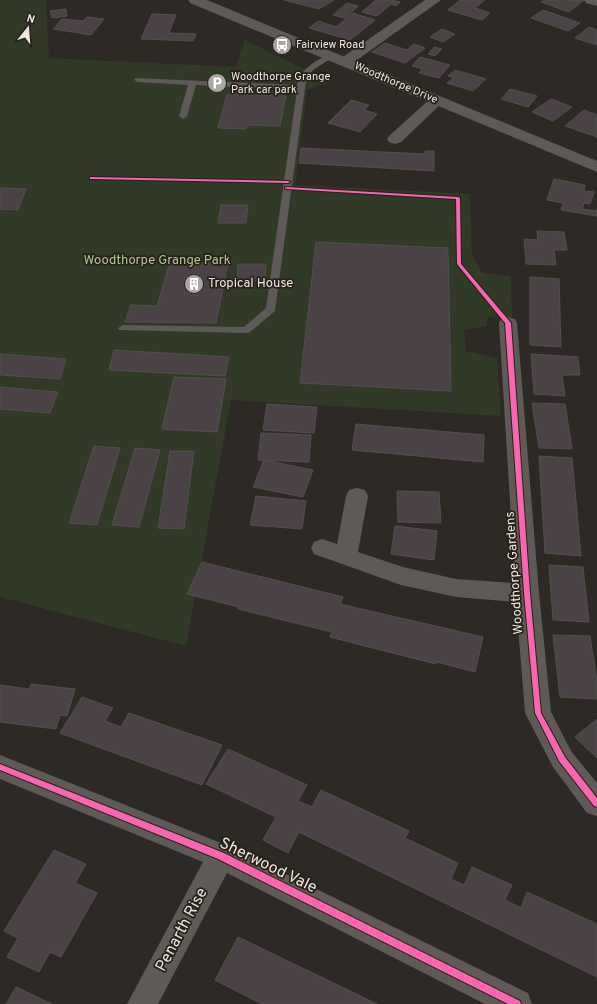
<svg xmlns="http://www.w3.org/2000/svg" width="597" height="1004" font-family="Overpass,sans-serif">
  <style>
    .green { fill: #313927 }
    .building { fill: #4a4245; stroke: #534f4f }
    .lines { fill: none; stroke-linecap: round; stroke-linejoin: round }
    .service { fill: #5d5a57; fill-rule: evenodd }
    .minor { fill: #5d5a57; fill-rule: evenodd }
    .tertiary { fill: #5d5a57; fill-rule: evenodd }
    .cycleway-casing { stroke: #27211a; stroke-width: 2 }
    .cycleway { fill: #f766af; fill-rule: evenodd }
    .labels { text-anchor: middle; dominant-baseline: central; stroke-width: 3.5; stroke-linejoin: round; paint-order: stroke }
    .far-poi-label { font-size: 11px; fill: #ece7e3; stroke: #27211a; text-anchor: start }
    .far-street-label { font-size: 11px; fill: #ece7e3; stroke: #27211a }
    .park-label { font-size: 13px; fill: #afcb8e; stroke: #27211a }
    .poi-label { font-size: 13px; fill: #ece7e3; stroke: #27211a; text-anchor: start }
    .street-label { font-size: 13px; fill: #ece7e3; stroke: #27211a }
    .near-street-label { font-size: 16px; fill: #ece7e3; stroke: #27211a }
  </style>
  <rect width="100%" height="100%" fill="#2d2a26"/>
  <path class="green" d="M 0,0 L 46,0 L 49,58 L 236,67 L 245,40 L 331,82 L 307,90 L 295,185 L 470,194 L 472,254 L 482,273 L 511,276 L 512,318 L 488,317 L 486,326 L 464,330 L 466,351 L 497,358 L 501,416 L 231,400 L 186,646 L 0,597 Z"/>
  <path class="building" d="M 284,0 L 334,0 L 319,9 Z
    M 376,0 L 391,0 L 400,2 L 396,6 L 391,4 L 377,16 L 362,12 Z
    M 460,0 L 485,0 L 475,8 L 490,13 L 482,20 L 448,10 Z
    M 544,0 L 564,1 L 584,0 L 569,12 L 541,2 Z
    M 347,3 L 358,6 L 345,18 L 333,15 Z
    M 66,9 L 67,16 L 52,18 L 50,11 Z
    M 543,10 L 580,23 L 568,31 L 531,18 Z
    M 353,13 L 375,20 L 350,40 L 309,28 L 318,21 L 336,27 Z
    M 152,14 L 176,15 L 169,33 L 196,34 L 193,41 L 141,39 Z
    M 87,17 L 104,19 L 91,35 L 53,29 L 62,19 L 83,21 Z
    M 589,27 L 597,30 L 597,45 L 575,38 Z
    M 442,29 L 455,34 L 443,42 L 430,37 Z
    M 385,43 L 407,50 L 414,44 L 425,48 L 405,63 L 372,52 Z
    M 434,47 L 442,49 L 435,56 L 428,54 Z
    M 420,57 L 450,65 L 439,78 L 419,73 L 423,69 L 412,66 Z
    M 455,70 L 486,79 L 473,91 L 447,83 L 454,78 L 448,76 Z
    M 510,89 L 537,96 L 528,107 L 501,99 Z
    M 227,94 L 286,96 L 280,126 L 247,125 L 246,129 L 218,128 Z
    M 551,99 L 572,107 L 553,121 L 532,112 Z
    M 351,100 L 369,105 L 364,110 L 377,114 L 360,132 L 328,123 Z
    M 584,110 L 597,115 L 597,137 L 565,126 Z
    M 301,148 L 425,154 L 425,151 L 434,151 L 434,171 L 299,163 Z
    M 554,179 L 585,185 L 584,191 L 594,192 L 590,204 L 584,203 L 582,209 L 596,211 L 597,209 L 597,216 L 561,210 L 563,203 L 547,200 Z
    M 0,188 L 26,189 L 18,210 L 0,209 Z
    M 221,205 L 248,205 L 246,223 L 218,223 Z
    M 537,231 L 564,232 L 567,250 L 554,250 L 556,265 L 526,264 L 524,239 L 538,240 Z
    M 316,242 L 448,248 L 451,391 L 300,383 Z
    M 170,262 L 228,263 L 216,323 L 125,322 L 131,305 L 157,306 Z
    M 238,264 L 266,264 L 265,281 L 237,281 Z
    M 530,277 L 559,279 L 561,347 L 530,345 Z
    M 114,350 L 229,357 L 225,376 L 109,370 Z
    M 0,354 L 66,359 L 60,379 L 0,375 Z
    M 531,354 L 578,357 L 580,375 L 562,375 L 565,396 L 534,394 Z
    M 174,377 L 226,379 L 217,432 L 162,429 Z
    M 0,387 L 58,392 L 50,413 L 0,409 Z
    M 532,403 L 565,404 L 572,449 L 539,448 Z
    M 267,404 L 317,407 L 314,433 L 263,430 Z
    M 356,424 L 484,435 L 483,462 L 352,450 Z
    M 261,433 L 311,435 L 309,462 L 258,460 Z
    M 94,446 L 120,448 L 97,525 L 69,523 Z
    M 135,448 L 160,450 L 139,527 L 112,525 Z
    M 170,451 L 194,451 L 184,529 L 158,528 Z
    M 539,456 L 572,458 L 581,556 L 545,553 Z
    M 264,460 L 313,470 L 303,497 L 253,487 Z
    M 397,491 L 439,492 L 441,523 L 398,522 Z
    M 256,496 L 306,501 L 302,529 L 250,525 Z
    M 395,526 L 437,531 L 434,560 L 391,554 Z
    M 202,562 L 343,597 L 340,604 L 483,637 L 475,672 L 437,662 L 436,664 L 330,637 L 332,632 L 238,609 L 239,607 L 187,594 Z
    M 549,565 L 583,567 L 589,622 L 553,620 Z
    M 553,635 L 590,636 L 597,681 L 597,699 L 560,697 Z
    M 31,684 L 75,689 L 67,716 L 60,715 L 56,729 L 0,722 L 0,685 L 29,689 Z
    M 82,697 L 113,708 L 105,721 L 121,727 L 129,713 L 222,745 L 202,785 L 60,733 Z
    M 597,719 L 597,758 L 575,737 Z
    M 228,749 L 307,785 L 298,801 L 312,807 L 321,790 L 409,831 L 405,838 L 458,863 L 451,879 L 464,885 L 472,867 L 512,885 L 505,900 L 521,908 L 527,892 L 597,924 L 597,977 L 299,832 L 288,853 L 263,840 L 276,817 L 206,784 Z
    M 54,850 L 86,864 L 75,883 L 97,893 L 61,957 L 50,952 L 39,972 L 7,957 L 18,938 L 4,931 Z
    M 238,937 L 377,1004 L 262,1004 L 215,980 Z
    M 16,987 L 52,1004 L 6,1004 Z"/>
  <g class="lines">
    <path class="service" d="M 328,54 L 331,54 L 335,56 L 313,70 L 306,81 L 275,311 L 250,332 L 246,333 L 119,330 L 118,328 L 123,325 L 244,327 L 266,308 L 297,90 L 196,85 L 187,116 L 183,119 L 179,116 L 188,85 L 138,82 L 134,80 L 135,78 L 297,85 C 300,69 315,62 328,54 Z"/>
    <path class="minor" d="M 425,0 L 441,0 L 350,65 L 345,66 L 340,65 L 338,62 L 340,59 Z
      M 584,0 L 597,0 L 597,6 L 586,3 Z
      M 436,96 L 441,98 L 444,101 L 441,104 L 401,142 L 395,144 L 389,142 L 387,139 L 389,136 L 431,98 Z
      M 508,317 L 515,319 L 517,323 L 539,593 L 551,712 L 571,751 L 597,783 L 597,816 L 587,813 L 553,767 L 525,713 L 516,602 L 456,597 L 401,585 L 314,554 L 311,548 L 314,542 L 322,539 L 337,544 L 346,496 L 349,490 L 357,488 L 365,490 L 368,496 L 358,552 L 403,567 L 456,579 L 515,583 L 499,323 L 501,319 Z
      M 0,755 L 231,847 L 528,993 L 532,1004 L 485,1004 L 227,873 L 158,1004 L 127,1004 L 203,862 L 0,779 Z"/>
    <path class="tertiary" d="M 188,0 L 207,0 L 597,161 L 597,172 L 190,3 Z"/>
    <defs>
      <path id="cycleway" d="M 90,177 L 288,181 L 290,182 L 288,183 L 92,179 L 90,179 Z
        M 285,187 L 458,197 L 460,198 L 461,264 L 511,323 L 530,593 L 541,713 L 565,757 L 597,798 L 597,807 L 594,806 L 559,761 L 535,713 L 524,593 L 505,323 L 457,264 L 456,199 L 287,189 L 285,188 Z
        M 0,764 L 224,853 L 520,1001 L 521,1004 L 508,1004 L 218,859 L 0,770 Z"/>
    </defs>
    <use href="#cycleway" class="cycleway-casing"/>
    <use href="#cycleway" class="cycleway"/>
  </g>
  <defs>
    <symbol id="bus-disc" viewBox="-11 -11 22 22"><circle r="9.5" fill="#a9a5a1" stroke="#27211a"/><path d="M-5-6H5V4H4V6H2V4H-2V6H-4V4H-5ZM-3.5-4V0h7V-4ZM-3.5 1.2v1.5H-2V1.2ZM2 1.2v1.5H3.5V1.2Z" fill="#fff"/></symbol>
    <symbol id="parking-disc" viewBox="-11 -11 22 22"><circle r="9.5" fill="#a9a5a1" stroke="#27211a"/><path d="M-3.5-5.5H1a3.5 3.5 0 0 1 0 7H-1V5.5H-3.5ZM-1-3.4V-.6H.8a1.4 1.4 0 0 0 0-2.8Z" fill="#fff"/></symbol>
    <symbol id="building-disc" viewBox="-11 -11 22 22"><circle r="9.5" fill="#a9a5a1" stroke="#27211a"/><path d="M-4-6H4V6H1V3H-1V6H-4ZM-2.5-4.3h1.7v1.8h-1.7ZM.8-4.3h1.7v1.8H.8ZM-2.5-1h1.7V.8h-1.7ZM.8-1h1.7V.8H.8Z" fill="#fff"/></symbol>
  </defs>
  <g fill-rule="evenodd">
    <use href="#bus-disc" x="271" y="34" width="22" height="22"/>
    <use href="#parking-disc" x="206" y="72" width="22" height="22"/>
    <use href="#building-disc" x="183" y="273" width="22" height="22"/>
  </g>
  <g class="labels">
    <g class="far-poi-label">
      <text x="296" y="45">Fairview Road</text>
      <text x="231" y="77">Woodthorpe Grange<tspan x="231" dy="13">Park car park</tspan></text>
    </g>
    <g class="far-street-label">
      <text transform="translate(396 83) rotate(23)">Woodthorpe Drive</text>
    </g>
    <g class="park-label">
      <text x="157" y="261">Woodthorpe Grange Park</text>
    </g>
    <g class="poi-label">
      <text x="208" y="284">Tropical House</text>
    </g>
    <g class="street-label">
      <text transform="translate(515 573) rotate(-94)">Woodthorpe Gardens</text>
    </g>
    <g class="near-street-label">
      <text transform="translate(268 866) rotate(26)">Sherwood Vale</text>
      <text transform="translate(182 930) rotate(-62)">Penarth Rise</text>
    </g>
  </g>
  <g transform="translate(28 28) rotate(17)" stroke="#27211a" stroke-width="3" paint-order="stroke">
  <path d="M0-3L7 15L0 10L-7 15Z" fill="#ece7e3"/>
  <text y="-6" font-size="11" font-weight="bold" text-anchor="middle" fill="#ece7e3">N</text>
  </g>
</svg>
